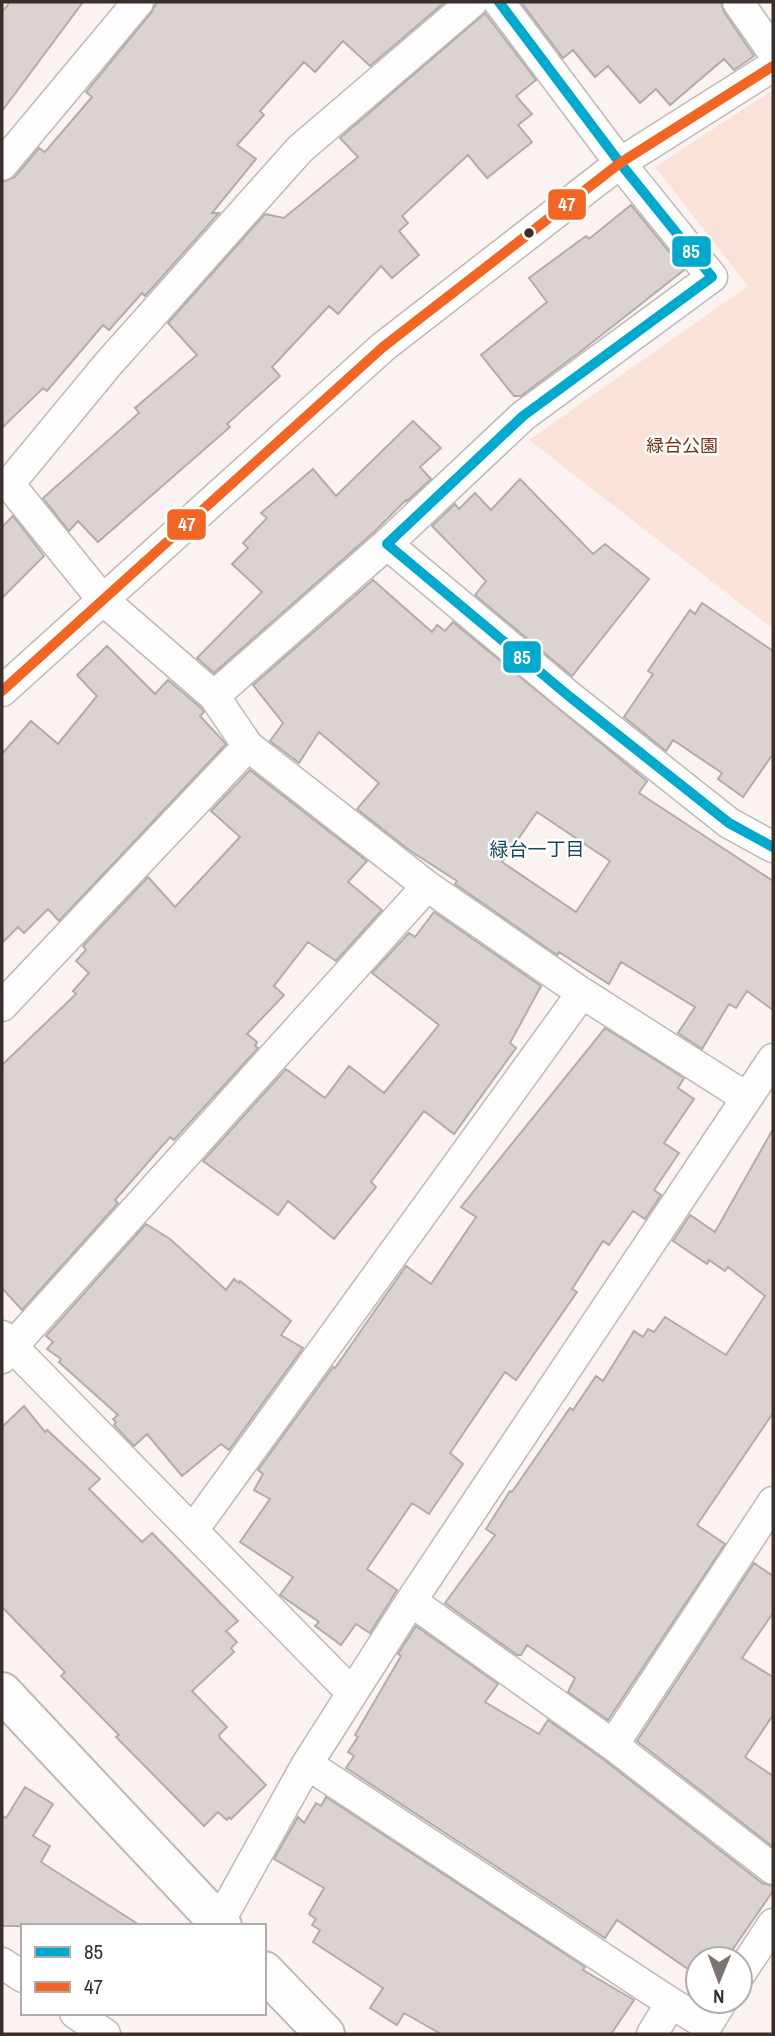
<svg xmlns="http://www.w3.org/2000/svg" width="775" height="2036" font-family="'Archivo Narrow','Noto Sans JP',sans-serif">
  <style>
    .green { fill: #fbe2d8 }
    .building { fill: #dbd3cf; stroke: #b3aca8; stroke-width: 2; fill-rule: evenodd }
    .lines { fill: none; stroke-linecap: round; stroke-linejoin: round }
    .street-casing { stroke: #c0b8b5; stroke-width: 33 }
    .secondary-casing { stroke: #c0b8b5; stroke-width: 42 }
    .street { stroke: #fefdfd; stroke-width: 30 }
    .secondary { stroke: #fefdfd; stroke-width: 38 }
    .bus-1-casing { stroke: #fff; stroke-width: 16 }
    .bus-2-casing { stroke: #fff; stroke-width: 16 }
    .bus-1 { stroke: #00a9ce; stroke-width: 10 }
    .bus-2 { stroke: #f26522; stroke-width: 10 }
    .bus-dot { fill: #3a2f2b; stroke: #fff; stroke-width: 2.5 }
    .labels { text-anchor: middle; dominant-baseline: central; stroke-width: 5; stroke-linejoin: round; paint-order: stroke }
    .park-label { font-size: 18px; fill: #753415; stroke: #fff }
    .neighbourhood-label { font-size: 19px; fill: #154859; stroke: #fff }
    .line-badge { stroke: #fff; stroke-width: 2.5 }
    .badge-label { font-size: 19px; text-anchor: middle; font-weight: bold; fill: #fff }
  </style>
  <rect width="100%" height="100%" fill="#faf3f1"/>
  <path class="green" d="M 773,90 L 773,629 L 529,440 L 748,286 L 655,167 Z"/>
  <path class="building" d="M 10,2 L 83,2 L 2,111 L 2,12 Z
    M 157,2 L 445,2 L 370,66 L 343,41 L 315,72 L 304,62 L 260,111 L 264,115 L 237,145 L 256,159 L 212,213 L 219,213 L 145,296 L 142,293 L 109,330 L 103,325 L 47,391 L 43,388 L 2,428 L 2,182 L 15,177 L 39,148 L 45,152 L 92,97 L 86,92 L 151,13 Z
    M 521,2 L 721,2 L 724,12 L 754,56 L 734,70 L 724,59 L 670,105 L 656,89 L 640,103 L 608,66 L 595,77 L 573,50 L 563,58 Z
    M 485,13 L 536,80 L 516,96 L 532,114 L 518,125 L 532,142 L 487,178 L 468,155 L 402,216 L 408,223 L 399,231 L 419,255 L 392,278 L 381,266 L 338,314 L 329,306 L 272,367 L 280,376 L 227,424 L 230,427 L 98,542 L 78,521 L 69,531 L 43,498 L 139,413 L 135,408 L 197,355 L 168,323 L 265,214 L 284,218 L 358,157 L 340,138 Z
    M 631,205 L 684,270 L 580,352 L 521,396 L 514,396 L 481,355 L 547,302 L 529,278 L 586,236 L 589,239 Z
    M 413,421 L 441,448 L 420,467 L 431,479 L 407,501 L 406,500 L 375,531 L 214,673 L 197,658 L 262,592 L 232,564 L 248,548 L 243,543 L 267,518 L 261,513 L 313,469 L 336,496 Z
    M 520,479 L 593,554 L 605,544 L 649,579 L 572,676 L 475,595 L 486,581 L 432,526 L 455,504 L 459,509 L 475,493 L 491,510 Z
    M 13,516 L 44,556 L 2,598 L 2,527 Z
    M 373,580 L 432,632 L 437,625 L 445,631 L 453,622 L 647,781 L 639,793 L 773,881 L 773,1010 L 747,991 L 736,1008 L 729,1004 L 702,1049 L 678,1033 L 695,1007 L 621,962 L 609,984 L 559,952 L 557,955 L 455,884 L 457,881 L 409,850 L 357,809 L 379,783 L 319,732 L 299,763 L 270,741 L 283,723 L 253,685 ZM 537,812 L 610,861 L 576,912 L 502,862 Z
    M 702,603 L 773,651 L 773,754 L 743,797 L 718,779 L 722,773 L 673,740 L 666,751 L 624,717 L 653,674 L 648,671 L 690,610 L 695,614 Z
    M 107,646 L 155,694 L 168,680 L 201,708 L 204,712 L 200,716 L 226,744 L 59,921 L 48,909 L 24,933 L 18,927 L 2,943 L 2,754 L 31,721 L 58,744 L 97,696 L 77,675 Z
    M 250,770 L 367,861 L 348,882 L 382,910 L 336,961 L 308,942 L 274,986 L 284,995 L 247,1034 L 257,1042 L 255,1046 L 258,1048 L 174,1140 L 170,1137 L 115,1200 L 118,1203 L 22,1310 L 2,1288 L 2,1065 L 76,994 L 73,991 L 89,973 L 76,961 L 86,950 L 83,946 L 148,877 L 175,907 L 240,837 L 211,811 Z
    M 434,912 L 541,986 L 510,1043 L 516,1048 L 454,1134 L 424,1111 L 371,1182 L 376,1187 L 334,1239 L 288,1201 L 278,1215 L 203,1161 L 286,1069 L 325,1098 L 349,1066 L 384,1093 L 439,1025 L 372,973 L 409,933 L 415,937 Z
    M 605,1028 L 684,1078 L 678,1088 L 694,1099 L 664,1143 L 679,1153 L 654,1190 L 661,1195 L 645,1219 L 633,1211 L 609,1245 L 603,1241 L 572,1289 L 577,1292 L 516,1380 L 505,1372 L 450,1453 L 463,1464 L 429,1514 L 412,1503 L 367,1569 L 397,1590 L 370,1633 L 356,1624 L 341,1645 L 315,1626 L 319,1622 L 280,1595 L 293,1577 L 240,1542 L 270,1499 L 254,1490 L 263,1474 L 258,1470 L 333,1367 L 335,1368 L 406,1266 L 431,1284 L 476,1217 L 461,1207 Z
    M 773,1129 L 773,1413 L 697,1525 L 725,1544 L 608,1720 L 568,1692 L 575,1678 L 527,1645 L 521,1655 L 517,1655 L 445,1603 L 495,1535 L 486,1529 L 510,1491 L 512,1492 L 570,1408 L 573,1410 L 596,1376 L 603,1381 L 634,1331 L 643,1337 L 648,1329 L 654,1332 L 665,1317 L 726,1355 L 765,1296 L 728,1267 L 725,1271 L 709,1260 L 707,1264 L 673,1241 L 690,1215 L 715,1232 Z
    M 146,1224 L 170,1239 L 226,1290 L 234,1279 L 239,1283 L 240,1281 L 291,1321 L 281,1335 L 303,1348 L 229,1450 L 221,1444 L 182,1476 L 147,1434 L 134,1446 L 114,1425 L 116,1422 L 113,1419 L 118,1415 L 59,1362 L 61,1359 L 47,1349 L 53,1342 L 46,1336 Z
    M 24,1406 L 45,1432 L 47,1430 L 100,1479 L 89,1489 L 142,1542 L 152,1533 L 238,1621 L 226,1631 L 237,1642 L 231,1648 L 234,1652 L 192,1691 L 227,1727 L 219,1735 L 220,1738 L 266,1785 L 231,1819 L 229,1817 L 227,1820 L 218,1812 L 204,1826 L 116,1737 L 119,1735 L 61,1676 L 65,1672 L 2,1607 L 2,1427 Z
    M 754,1563 L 773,1576 L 773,1613 L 742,1658 L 773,1677 L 773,1715 L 745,1757 L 773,1776 L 773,1847 L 637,1741 Z
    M 416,1626 L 498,1684 L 485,1702 L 539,1734 L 548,1720 L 603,1759 L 762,1883 L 773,1886 L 773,1891 L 726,1959 L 698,1959 L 698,1976 L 617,1920 L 605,1938 L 346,1768 L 354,1756 L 348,1752 L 358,1737 L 355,1735 L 401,1656 L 398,1654 Z
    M 25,1787 L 53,1804 L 33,1836 L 50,1846 L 41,1862 L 141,1926 L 2,1926 L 2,1816 L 6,1818 Z
    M 326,1797 L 585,1967 L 583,1970 L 634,2000 L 611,2034 L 441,2034 L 404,2013 L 397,2025 L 370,2008 L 383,1988 L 313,1942 L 320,1930 L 312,1925 L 316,1919 L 309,1914 L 324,1888 L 274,1859 L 298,1817 L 304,1823 L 316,1803 L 321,1806 Z"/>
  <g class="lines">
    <defs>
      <path id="street" d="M 472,2 L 300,149 L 109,363 L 9,484 L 102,599 L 214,696 L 248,746 L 427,886 L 582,993 L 747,1098
        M 499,2 L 620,163 L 712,277 L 523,416 L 387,544 L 570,697 L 729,823 L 773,847
        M 738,2 L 773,52
        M 2,165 L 138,2
        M 2,691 L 383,347 L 620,163 L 773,66
        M 214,696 L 387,544
        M 2,1006 L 248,746
        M 2,1336 L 352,1693
        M 2,1358 L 427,886
        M 193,1530 L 582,993
        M 411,1601 L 613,1745 L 773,1869
        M 613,1745 L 773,1502
        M 307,1764 L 671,2003
        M 219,1922 L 307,1764 L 411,1601 L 773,1059
        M 2,1963 L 23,1977
        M 740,1974 L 773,1924
        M 75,2013 L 105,2034
        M 652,2034 L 671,2003 L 707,2025 L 722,2001"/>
      <path id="secondary" d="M 2,1692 L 222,1926
        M 264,1971 L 325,2034"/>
    </defs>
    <use href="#street" class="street-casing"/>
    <use href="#secondary" class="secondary-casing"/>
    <use href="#street" class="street"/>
    <use href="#secondary" class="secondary"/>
    <defs>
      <path id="bus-1" d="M 499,2 L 620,163 L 712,277 L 523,416 L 387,544 L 570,697 L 729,823 L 773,847"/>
      <path id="bus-2" d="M 2,691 L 383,347 L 620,163 L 773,66"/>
    </defs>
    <use href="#bus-1" class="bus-1-casing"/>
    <use href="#bus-2" class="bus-2-casing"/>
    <use href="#bus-1" class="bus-1"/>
    <use href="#bus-2" class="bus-2"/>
  </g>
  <circle class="bus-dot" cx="529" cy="233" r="6"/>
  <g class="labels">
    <g class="park-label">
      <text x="682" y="445">緑台公園</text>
    </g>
    <g class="neighbourhood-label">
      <text x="537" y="849">緑台一丁目</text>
    </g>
  </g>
  <g class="line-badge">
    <rect x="547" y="188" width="40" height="33" rx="7" fill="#f26522"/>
    <rect x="671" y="235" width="41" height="33" rx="7" fill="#00a9ce"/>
    <rect x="166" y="508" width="41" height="33" rx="7" fill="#f26522"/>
    <rect x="502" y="640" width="40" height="34" rx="7" fill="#00a9ce"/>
  </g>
  <g class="badge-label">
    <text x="567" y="211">47</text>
    <text x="691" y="258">85</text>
    <text x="187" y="531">47</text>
    <text x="522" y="664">85</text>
  </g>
  <rect width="775" height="2036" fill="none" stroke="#3a2f2b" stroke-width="7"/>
  <rect x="21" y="1924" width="245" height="91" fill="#ffffff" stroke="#b0acaa" stroke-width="2"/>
  <rect x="35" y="1947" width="35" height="10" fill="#00a9ce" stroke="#b0acaa" stroke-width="2"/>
  <text x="84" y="1959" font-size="21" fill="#3a2f2b">85</text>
  <rect x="35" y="1982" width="35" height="10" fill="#f26522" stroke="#b0acaa" stroke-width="2"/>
  <text x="84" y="1994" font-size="21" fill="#3a2f2b">47</text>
  <g transform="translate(719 1980) rotate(181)"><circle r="33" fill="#ffffff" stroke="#b0acaa" stroke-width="2"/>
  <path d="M0-5L12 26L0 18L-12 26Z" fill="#7d7470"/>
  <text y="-10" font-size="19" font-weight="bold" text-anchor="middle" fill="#3a2f2b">N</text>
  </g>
</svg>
